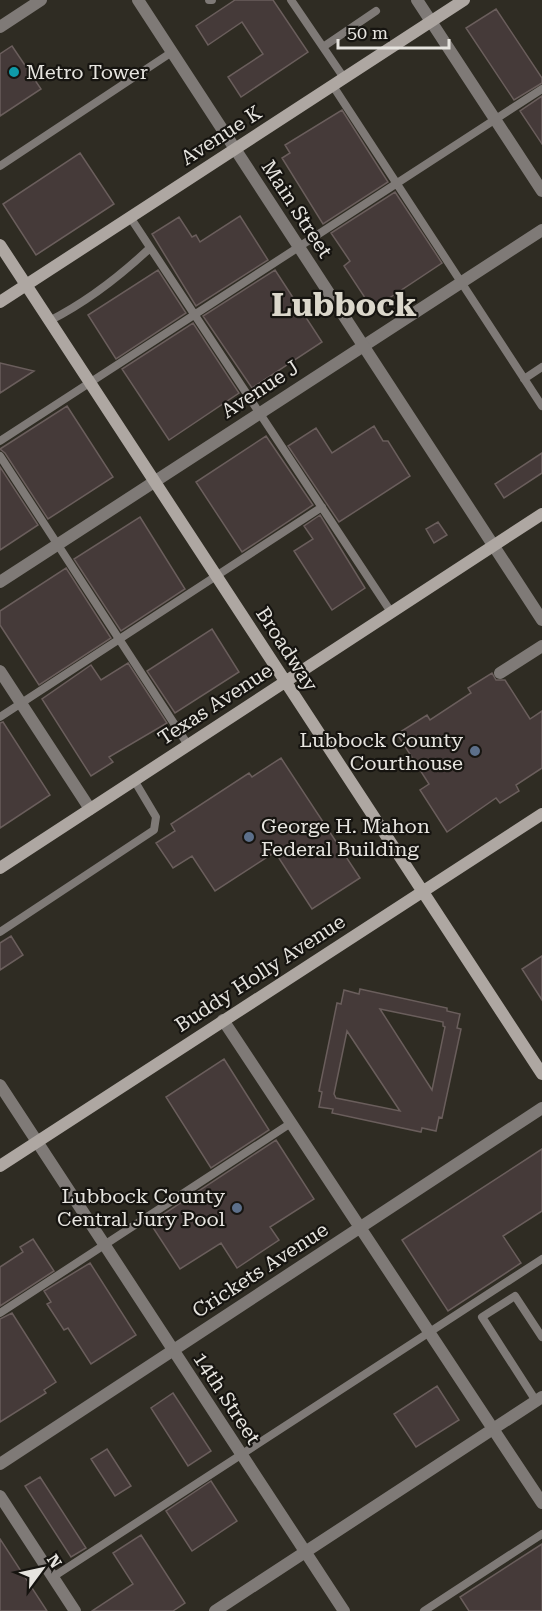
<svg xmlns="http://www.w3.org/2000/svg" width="542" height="1611" font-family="'Roboto Serif',serif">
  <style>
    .building { fill: #453a39; stroke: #6a5e5c; stroke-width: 1.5; fill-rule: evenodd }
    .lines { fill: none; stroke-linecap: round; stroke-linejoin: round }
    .service { stroke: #7f7a77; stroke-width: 8 }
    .pedestrian { stroke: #7f7a77; stroke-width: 12 }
    .minor { stroke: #7f7a77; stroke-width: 12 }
    .tertiary { stroke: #7f7a77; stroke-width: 12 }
    .secondary { stroke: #aea7a2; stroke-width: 12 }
    .culture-dot { fill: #0f9aa8; stroke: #161410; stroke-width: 2 }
    .service-dot { fill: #5c6f8a; stroke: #161410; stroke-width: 2 }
    .labels { text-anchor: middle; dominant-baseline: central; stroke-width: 4.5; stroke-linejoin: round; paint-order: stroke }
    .poi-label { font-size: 20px; fill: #e6e4df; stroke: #161410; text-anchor: start }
    .street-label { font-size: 20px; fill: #e6e4df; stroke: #161410 }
    .town-label { font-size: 32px; font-weight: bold; fill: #dbd7cb; stroke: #161410 }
  </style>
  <rect width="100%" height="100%" fill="#2f2c23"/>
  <path class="building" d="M 235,0 L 273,0 L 308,52 L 241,97 L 228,77 L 263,54 L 242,22 L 208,45 L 196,26 Z
    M 496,9 L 542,78 L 542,83 L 514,100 L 466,28 Z
    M 12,46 L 41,89 L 0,116 L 0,54 Z
    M 542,96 L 542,144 L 520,111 Z
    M 342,110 L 388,182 L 323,224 L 282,158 L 290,153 L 285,145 Z
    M 80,153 L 114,204 L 36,255 L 3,204 Z
    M 395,192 L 442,263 L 388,299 L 390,302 L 375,313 L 344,266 L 350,261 L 331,233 Z
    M 240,216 L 268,260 L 196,306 L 152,234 L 179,217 L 192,237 L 196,235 L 200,242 Z
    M 158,270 L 186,313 L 116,359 L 88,315 Z
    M 275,270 L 322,342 L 252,388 L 203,316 Z
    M 193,323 L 239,393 L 169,440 L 122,369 Z
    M 0,363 L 34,371 L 0,393 Z
    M 67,406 L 113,477 L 48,519 L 5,453 L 0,449 Z
    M 374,426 L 383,441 L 388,441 L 410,476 L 339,522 L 288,446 L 316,428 L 332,453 Z
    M 266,436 L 313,505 L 242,552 L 196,482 Z
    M 542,453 L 542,473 L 504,498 L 495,484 Z
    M 0,467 L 38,525 L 0,550 Z
    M 320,515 L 365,588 L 332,610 L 294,551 L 313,539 L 304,526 Z
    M 140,517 L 185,589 L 121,631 L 74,559 Z
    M 438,522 L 447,535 L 434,543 L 426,529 Z
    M 66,568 L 111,638 L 39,685 L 0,625 L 0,611 Z
    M 212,629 L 239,672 L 175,713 L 147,671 Z
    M 128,663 L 167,723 L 109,757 L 113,762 L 91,776 L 42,699 L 91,665 L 101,680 Z
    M 492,673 L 496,680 L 505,680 L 530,719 L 542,711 L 542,768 L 516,785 L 519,791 L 500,803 L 496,798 L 447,832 L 420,790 L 429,784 L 397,734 L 427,715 L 430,720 L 471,693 L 468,688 Z
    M 3,722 L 50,795 L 0,828 L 0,723 Z
    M 281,758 L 360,878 L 312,909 L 275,852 L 215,891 L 192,856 L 173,868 L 156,843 L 175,831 L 171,824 L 249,773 L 252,777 Z
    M 11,936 L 23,955 L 0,970 L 0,943 Z
    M 542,956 L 542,1000 L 522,969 Z
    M 360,989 L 447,1008 L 447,1011 L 460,1014 L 457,1028 L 461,1029 L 442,1118 L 439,1117 L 436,1131 L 422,1128 L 421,1132 L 332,1113 L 333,1109 L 319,1107 L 322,1092 L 319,1091 L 337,1003 L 341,1004 L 344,990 L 359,994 ZM 380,1009 L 443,1022 L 443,1026 L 445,1027 L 432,1090 ZM 347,1031 L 400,1111 L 336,1098 L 334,1094 Z
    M 224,1059 L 269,1130 L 211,1168 L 166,1097 Z
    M 276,1140 L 314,1199 L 270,1227 L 279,1240 L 237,1268 L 221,1243 L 180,1269 L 150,1223 Z
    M 542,1149 L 542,1211 L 503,1236 L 521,1263 L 448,1311 L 402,1240 Z
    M 33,1239 L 54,1271 L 0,1306 L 0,1267 L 23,1252 L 20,1247 Z
    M 90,1263 L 136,1335 L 91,1364 L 68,1328 L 64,1330 L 47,1304 L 51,1302 L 44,1291 Z
    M 12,1313 L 56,1382 L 44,1390 L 46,1393 L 0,1422 L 0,1319 Z
    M 437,1386 L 459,1420 L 416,1447 L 394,1414 Z
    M 173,1393 L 211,1451 L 188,1466 L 151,1408 Z
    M 107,1449 L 131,1486 L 115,1496 L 91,1459 Z
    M 40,1477 L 86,1548 L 71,1557 L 25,1486 Z
    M 211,1481 L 237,1521 L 192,1551 L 166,1511 Z
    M 141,1535 L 185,1603 L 173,1611 L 92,1611 L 133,1584 L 113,1553 Z
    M 0,1539 L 47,1611 L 0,1611 Z
    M 542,1544 L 542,1611 L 469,1611 L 460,1597 Z"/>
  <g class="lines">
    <path class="service" d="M 209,0 L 212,0
      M 291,0 L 344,78
      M 323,47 L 376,11
      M 333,86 L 542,406
      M 0,166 L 172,52
      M 130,217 L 391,612
      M 49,321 C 87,302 120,276 150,248
      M 524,379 L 542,367
      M 0,441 L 542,89
      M 0,456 L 188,745
      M 0,717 L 322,507
      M 0,932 L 154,830 L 156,817 L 134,780
      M 0,1313 L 291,1123
      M 536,1401 L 482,1317 L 515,1296 L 542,1337
      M 53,1577 L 542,1259
      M 424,1611 L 542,1534"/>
    <path class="pedestrian" d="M 500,673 L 542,646"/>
    <path class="minor" d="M 417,0 L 542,191
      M 0,582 L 542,230
      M 0,671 L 90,809
      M 223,1020 L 542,1503
      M 0,1085 L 344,1611
      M 0,1464 L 542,1108
      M 0,1496 L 75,1611
      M 215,1611 L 542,1397"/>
    <path class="tertiary" d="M 138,0 L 542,620
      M 0,27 L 41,0"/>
    <path class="secondary" d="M 0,245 L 542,1074
      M 0,302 L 464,0
      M 0,868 L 542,514
      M 0,1166 L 542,814"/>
  </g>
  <circle class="culture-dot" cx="14" cy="72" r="6"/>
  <g class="service-dot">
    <circle cx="475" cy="751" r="6"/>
    <circle cx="249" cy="837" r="6"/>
    <circle cx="237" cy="1208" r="6"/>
  </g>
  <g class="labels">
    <g class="poi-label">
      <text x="26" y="72">Metro Tower</text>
      <text x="463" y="740" text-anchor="end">Lubbock County<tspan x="463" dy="23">Courthouse</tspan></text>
      <text x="261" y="826">George H. Mahon<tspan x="261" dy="23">Federal Building</tspan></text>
      <text x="225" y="1196" text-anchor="end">Lubbock County<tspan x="225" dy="23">Central Jury Pool</tspan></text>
    </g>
    <g class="street-label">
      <text transform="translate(221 135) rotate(-33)">Avenue K</text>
      <text transform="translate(297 209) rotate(57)">Main Street</text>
      <text transform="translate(260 389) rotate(-33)">Avenue J</text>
      <text transform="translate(287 649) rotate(57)">Broadway</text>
      <text transform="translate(215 704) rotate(-33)">Texas Avenue</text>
      <text transform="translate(260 973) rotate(-33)">Buddy Holly Avenue</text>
      <text transform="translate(260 1270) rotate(-33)">Crickets Avenue</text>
      <text transform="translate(227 1398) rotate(57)">14th Street</text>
    </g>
    <g class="town-label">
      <text x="344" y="305">Lubbock</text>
    </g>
  </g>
  <g transform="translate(42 1569) rotate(57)" stroke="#161410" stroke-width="4.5" paint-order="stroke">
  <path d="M0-4.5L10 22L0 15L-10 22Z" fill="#e6e4df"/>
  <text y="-9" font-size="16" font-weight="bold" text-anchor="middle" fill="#e6e4df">N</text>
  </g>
  <path d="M338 39v9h111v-9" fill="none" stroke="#e6e4df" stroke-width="3"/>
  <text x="347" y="39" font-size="18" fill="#e6e4df" stroke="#161410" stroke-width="4.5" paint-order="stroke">50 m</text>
</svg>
